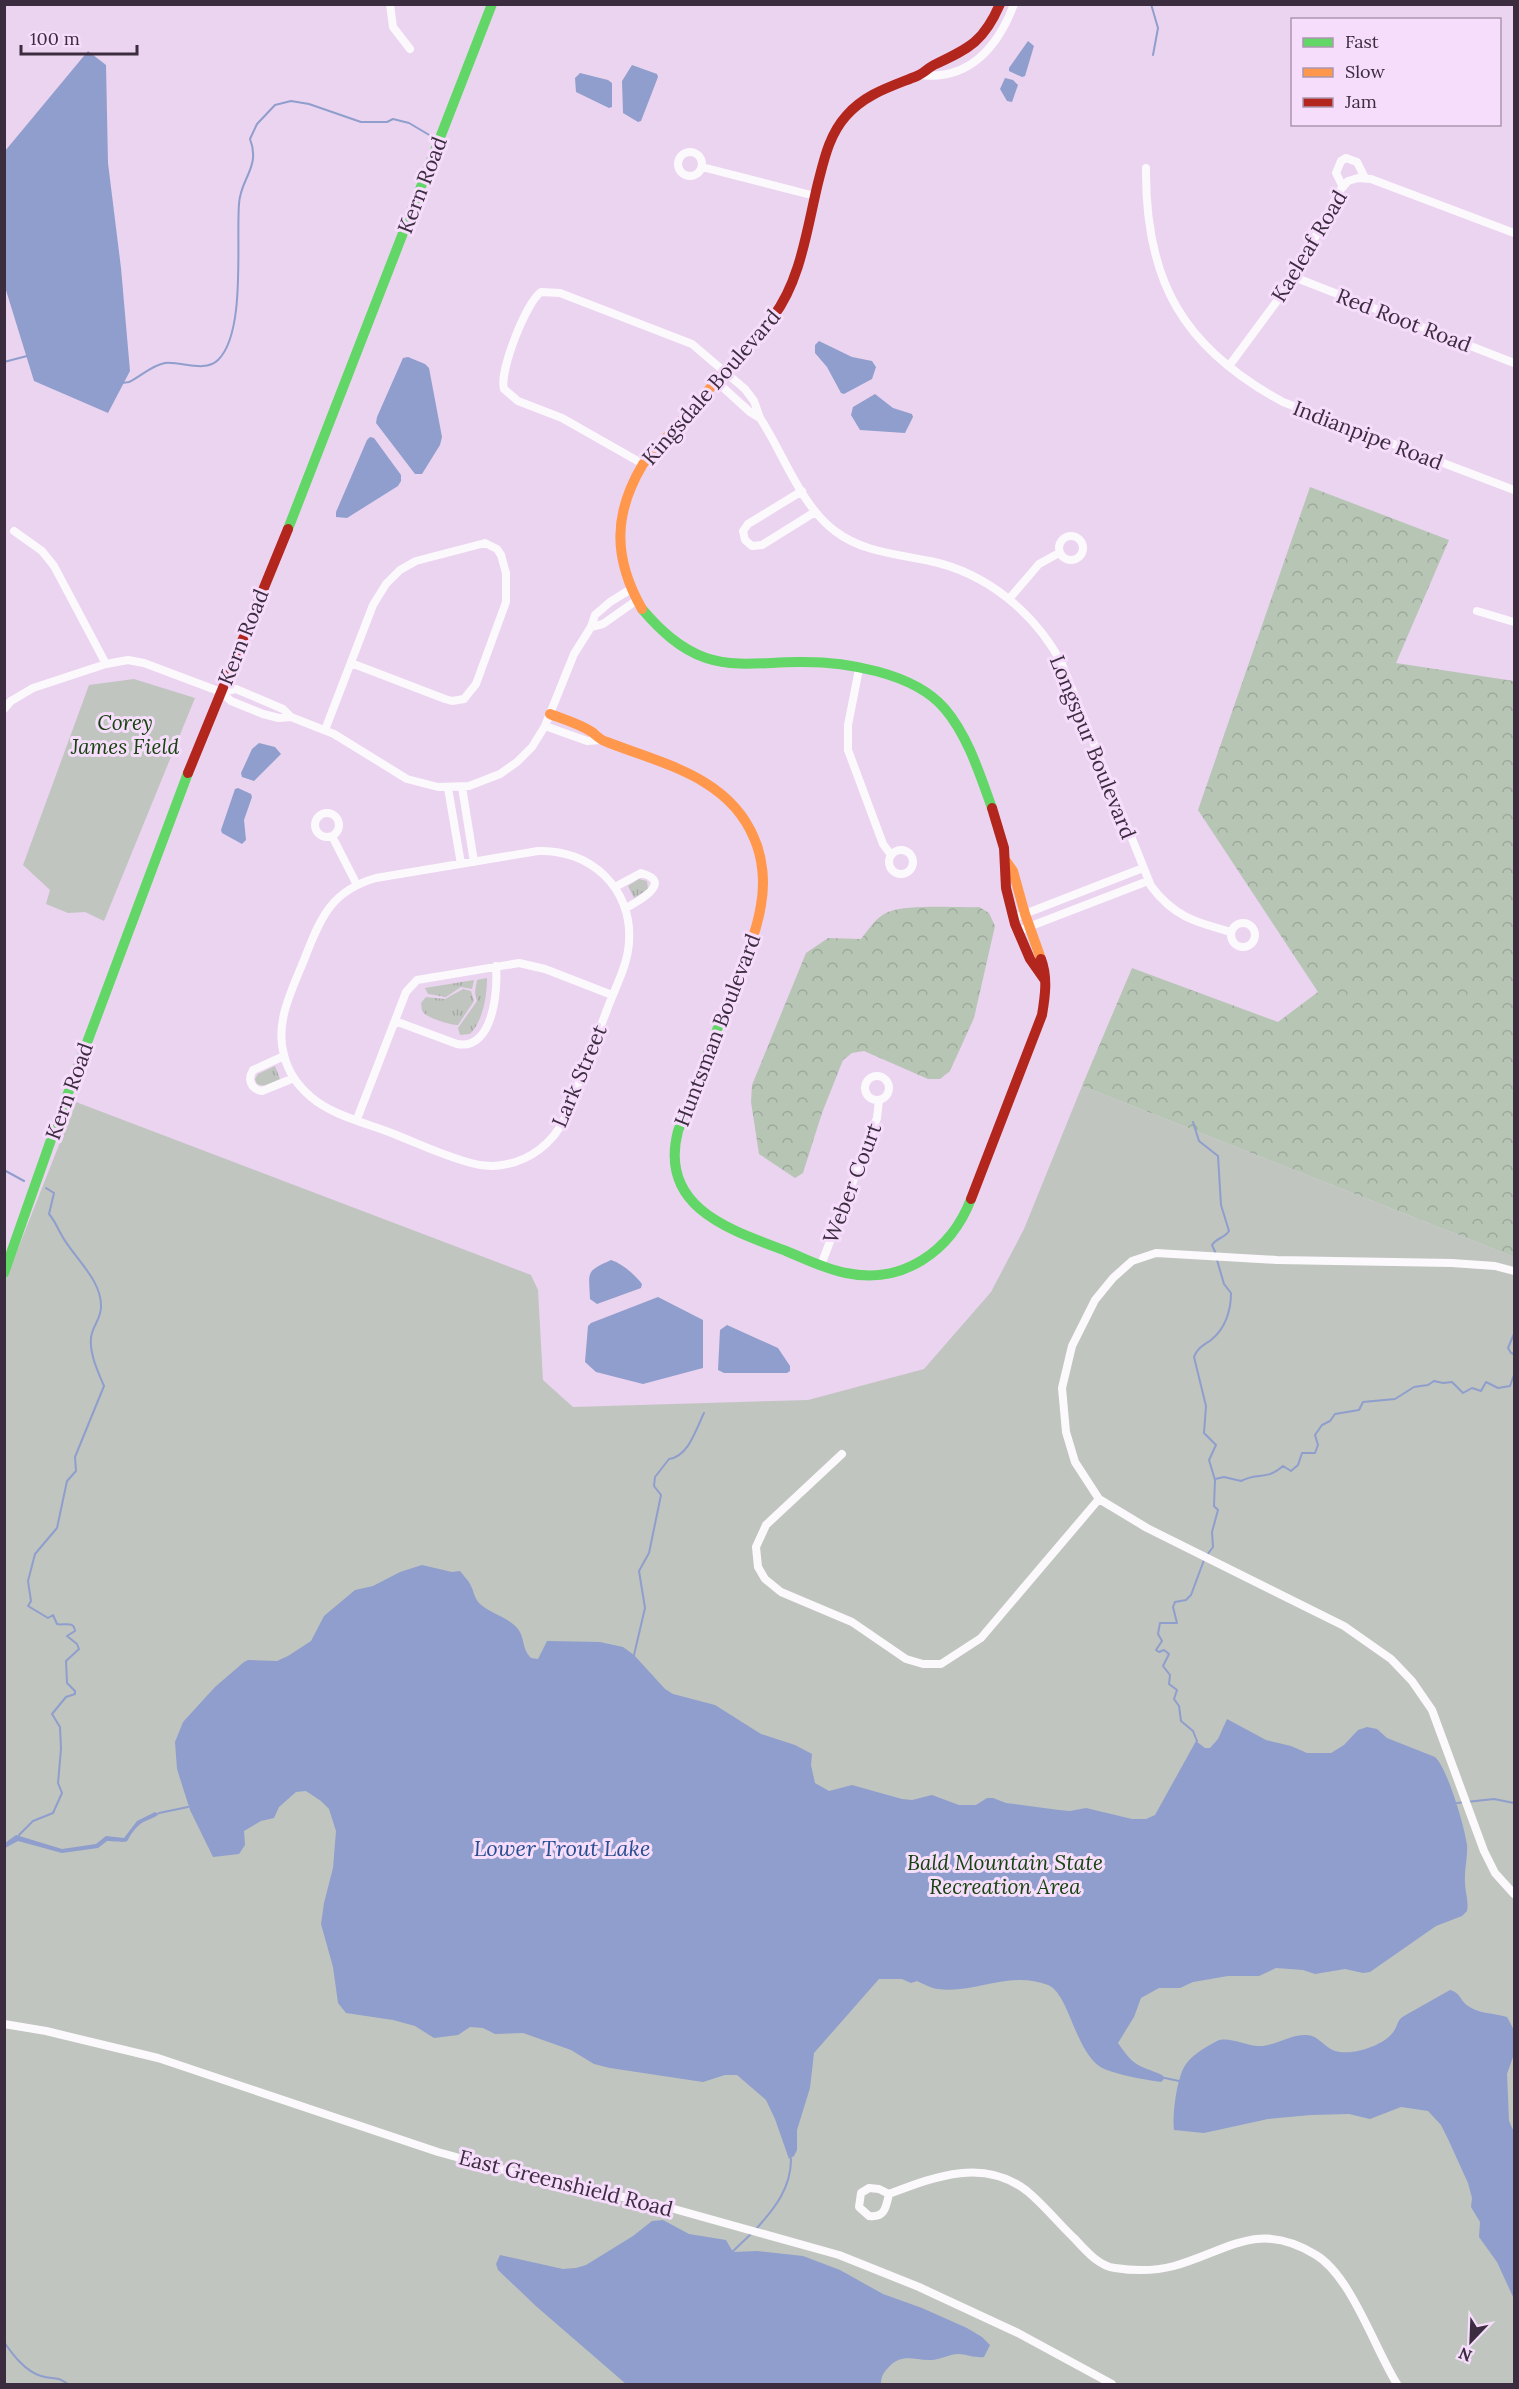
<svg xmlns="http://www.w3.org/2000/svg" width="1519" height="2389" font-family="Lora,serif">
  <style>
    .grass { fill: url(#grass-tufts) }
    .forest { fill: url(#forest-crowns) }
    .green { fill: #c0c5c0 }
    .water { fill: #8f9ecc }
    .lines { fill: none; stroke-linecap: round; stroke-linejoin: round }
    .stream { stroke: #8f9ecc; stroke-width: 2 }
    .street { stroke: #fcf9fd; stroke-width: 8 }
    .fast { stroke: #63d668; stroke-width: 10 }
    .slow { stroke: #ff974d; stroke-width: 10 }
    .jam { stroke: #b3261e; stroke-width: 10 }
    .labels { text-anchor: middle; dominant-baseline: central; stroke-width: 6; stroke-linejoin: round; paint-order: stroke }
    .street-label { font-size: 21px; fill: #3c2c3f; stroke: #f6ddfb }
    .park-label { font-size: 21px; font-style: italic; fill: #16430e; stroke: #f6ddfb }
    .water-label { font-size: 22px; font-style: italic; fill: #274e91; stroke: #f6ddfb }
  </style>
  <defs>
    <pattern id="grass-tufts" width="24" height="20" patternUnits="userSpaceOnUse" patternTransform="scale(1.5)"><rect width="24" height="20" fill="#c0c5c0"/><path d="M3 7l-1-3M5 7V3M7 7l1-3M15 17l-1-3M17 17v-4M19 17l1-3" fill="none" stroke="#a6a9a6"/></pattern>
    <pattern id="forest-crowns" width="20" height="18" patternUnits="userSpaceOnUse" patternTransform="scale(1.5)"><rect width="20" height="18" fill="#b7c5b5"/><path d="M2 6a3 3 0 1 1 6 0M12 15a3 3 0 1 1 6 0" fill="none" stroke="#9ea99d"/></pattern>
  </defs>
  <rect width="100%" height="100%" fill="#ebd4f0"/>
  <path class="grass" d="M 639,879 L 647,881 L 648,889 L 634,898 L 628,886 Z
    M 487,978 C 487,996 483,1021 470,1034 L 460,1035 L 458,1028 L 477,1001 L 475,992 L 477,980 Z
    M 474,980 L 472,989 L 461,987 L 446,997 L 428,994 L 425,988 Z
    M 463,989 L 471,991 L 474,1001 L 458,1025 C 453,1026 428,1018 424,1013 C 421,1010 422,1008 421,1003 L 426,997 L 445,999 Z
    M 275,1066 L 280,1079 L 265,1086 L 257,1084 L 255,1079 L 258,1074 Z"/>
  <path class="forest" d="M 1310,487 L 1449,540 L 1396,663 L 1514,681 L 1514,1257 L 1082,1086 L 1132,968 L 1278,1022 L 1318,992 L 1198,810 Z
    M 979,907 L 989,913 L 995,926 L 974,1018 L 950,1071 L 940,1079 L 928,1079 L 864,1051 L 852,1053 L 843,1060 L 822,1113 L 803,1173 L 795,1178 L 759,1154 L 751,1102 L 752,1085 L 806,953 L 828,938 L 861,939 C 869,929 876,917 888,912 C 909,904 956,908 979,907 Z"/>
  <path class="green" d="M 134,679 L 195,698 L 104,921 L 85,912 L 68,913 L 46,904 L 50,890 L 23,865 L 89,685 Z
    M 1082,1086 L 1514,1257 L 1514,2384 L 5,2384 L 4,1284 L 76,1102 L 531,1275 L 538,1290 L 543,1380 L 573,1407 L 808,1400 L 924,1369 L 991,1292 L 1024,1229 Z"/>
  <path class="water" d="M 1028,41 L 1034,46 L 1025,76 L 1022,77 L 1009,71 L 1009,68 Z
    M 88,51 L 106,65 L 108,163 L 121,268 L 130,371 L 108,413 L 34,381 L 5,287 L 5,151 Z
    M 632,65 L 657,74 L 658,77 L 641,121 L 638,122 L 623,113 L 622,81 Z
    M 580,73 L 608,80 L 612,83 L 612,107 L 609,108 L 576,92 L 575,78 Z
    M 1005,78 L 1013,80 L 1018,85 L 1012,102 L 1007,101 L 1000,89 Z
    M 819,341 L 852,357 L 872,361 L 876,367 L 872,379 L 844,394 L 841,393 L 827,367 L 815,353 L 815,345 Z
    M 408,357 L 425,364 L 429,368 L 442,437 L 440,445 L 422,474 L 415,474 L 376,423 L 377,417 L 403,358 Z
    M 875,394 L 893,408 L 912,414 L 913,417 L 905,433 L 860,430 L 851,415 L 853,407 Z
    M 370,437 L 374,438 L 401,475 L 401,481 L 398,486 L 347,518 L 336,517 L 336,512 L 367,440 Z
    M 259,743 L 275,747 L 281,754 L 254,781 L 242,777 L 241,773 L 252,749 Z
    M 238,788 L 251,794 L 252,797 L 244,820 L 246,840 L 242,844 L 222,833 L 221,830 L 235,789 Z
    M 611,1260 C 623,1264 634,1274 642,1284 L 641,1288 L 597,1304 L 590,1299 C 589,1271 585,1272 611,1260 Z
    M 658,1297 L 703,1320 L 703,1368 L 643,1384 L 596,1372 L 585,1362 L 588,1326 L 591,1323 Z
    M 727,1325 L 778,1348 L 790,1366 L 790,1371 L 787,1373 L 724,1373 L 718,1370 L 720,1330 Z
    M 422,1565 L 452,1572 L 460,1571 C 463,1575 469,1581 471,1586 C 474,1592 474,1597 479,1603 C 490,1614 507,1616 518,1629 C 525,1638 522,1650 531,1658 L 538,1659 L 547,1641 L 600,1642 L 623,1647 L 634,1655 L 665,1689 L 673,1694 L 715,1705 L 761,1734 L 795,1745 L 812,1754 L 811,1765 L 815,1783 L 829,1791 L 852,1785 L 902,1799 L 912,1800 L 932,1795 L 959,1805 L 976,1805 L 987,1798 L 993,1798 L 1006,1803 L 1059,1810 L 1070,1811 L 1086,1808 L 1132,1819 L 1146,1819 L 1155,1815 L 1196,1741 L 1205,1748 L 1210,1748 L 1218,1739 L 1227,1719 L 1266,1740 L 1291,1746 L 1307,1753 L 1331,1753 L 1344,1745 L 1358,1730 L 1367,1727 L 1377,1729 L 1387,1738 L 1435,1757 C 1447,1767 1465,1828 1467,1845 C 1468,1857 1464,1870 1465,1883 C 1465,1892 1469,1901 1467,1911 L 1462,1916 L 1436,1926 L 1370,1972 L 1363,1973 L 1345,1969 L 1315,1974 L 1303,1970 L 1276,1968 L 1259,1976 L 1228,1976 L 1193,1982 L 1180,1988 L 1159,1988 L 1141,1998 L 1134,2017 L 1118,2043 C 1135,2068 1137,2064 1162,2075 L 1165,2078 L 1161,2082 C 1147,2080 1110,2074 1099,2066 C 1074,2047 1069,1994 1048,1985 C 1009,1970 976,1994 938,1989 C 930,1988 924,1984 917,1981 L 911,1983 L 902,1979 L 879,1979 L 814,2053 L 810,2088 L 797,2130 L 797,2150 L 794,2156 L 789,2159 L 775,2119 L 766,2100 L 737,2075 L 725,2075 L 703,2082 L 610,2068 L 594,2064 L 571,2050 L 523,2033 L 495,2034 L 483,2028 L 470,2027 L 458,2035 L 434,2038 L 415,2026 L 393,2020 L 346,2013 L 338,2003 L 333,1967 L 321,1924 L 324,1903 L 333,1868 L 336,1831 L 329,1809 L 321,1801 L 306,1791 L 296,1792 L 279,1807 L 274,1818 L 261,1821 L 244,1831 L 245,1845 L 239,1854 L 213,1857 L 190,1810 L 177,1769 L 175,1742 L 183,1722 L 215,1687 L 244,1662 L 248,1660 L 277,1661 L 288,1656 L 311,1641 L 324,1616 L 355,1590 L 373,1586 L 400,1572 Z
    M 155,1812 L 159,1814 C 153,1819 144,1820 138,1826 C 121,1843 137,1843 107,1841 L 98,1848 L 62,1853 L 18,1841 L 5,1848 L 5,1843 L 16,1835 L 62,1849 L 96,1844 L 106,1836 L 124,1838 L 137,1821 Z
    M 1450,1990 C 1461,1993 1460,2001 1468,2006 C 1479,2014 1494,2013 1507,2017 L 1514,2030 L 1514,2054 L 1507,2074 L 1509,2121 L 1514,2132 L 1514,2299 L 1497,2262 L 1479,2237 L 1480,2222 L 1471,2207 L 1472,2198 L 1468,2183 L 1448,2139 L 1441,2125 L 1428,2111 L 1401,2107 L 1370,2119 L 1349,2114 L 1311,2115 L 1268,2119 L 1204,2133 L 1174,2130 C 1172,2115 1177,2076 1186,2064 C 1193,2054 1206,2047 1217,2041 C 1227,2036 1245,2045 1257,2046 C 1275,2047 1289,2034 1307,2035 C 1319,2036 1324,2047 1335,2051 C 1352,2056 1384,2046 1394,2031 C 1398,2025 1397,2020 1404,2016 Z
    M 663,2220 L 689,2234 L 726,2240 L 733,2252 L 757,2251 L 803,2256 L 840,2270 L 883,2294 L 922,2308 L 967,2328 L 982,2337 L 990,2345 L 984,2357 C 975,2358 969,2355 960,2354 C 952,2353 942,2359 932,2360 C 914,2361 902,2352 888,2368 C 883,2373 881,2377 881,2384 L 626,2384 L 537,2307 L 498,2270 L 496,2264 L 500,2255 L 563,2269 L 576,2268 L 586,2265 L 633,2236 L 652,2221 Z"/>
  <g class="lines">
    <path class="stream" d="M 1151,4 L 1158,28 L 1153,55
      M 4,362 L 27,356
      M 122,383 L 129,382 C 140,377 152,365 165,363 C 181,361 205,373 218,360 C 246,333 236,242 239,204 C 240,179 261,167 250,139 L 257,124 L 275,105 L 291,101 L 309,104 L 361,122 L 387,122 L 393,119 L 409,123 L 431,136
      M 1193,1122 L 1199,1141 L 1218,1156 L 1221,1205 L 1229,1231 C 1225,1238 1216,1238 1212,1245 L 1216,1254
      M 4,1170 L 24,1181
      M 1514,1334 L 1508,1348 L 1511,1353 L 1514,1354
      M 1215,1479 L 1224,1477 L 1241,1481 C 1260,1471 1264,1482 1283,1466 L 1291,1471 L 1298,1465 L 1302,1453 L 1315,1453 L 1318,1445 L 1315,1435 L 1322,1425 L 1330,1421 L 1335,1414 L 1359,1410 L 1363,1402 L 1395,1399 L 1414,1387 L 1428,1385 L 1434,1381 L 1443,1383 L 1452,1382 L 1463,1393 L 1472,1388 L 1481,1391 L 1486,1382 L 1498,1388 L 1510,1386 L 1514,1375
      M 1207,1555 L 1213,1547 L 1212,1532 L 1218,1510 L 1214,1506 L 1215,1480 L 1209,1460 L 1216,1445 L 1204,1433 L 1206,1406 L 1194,1357 C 1197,1348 1204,1345 1211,1340 C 1225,1329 1231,1311 1231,1293 L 1224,1284 L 1217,1260
      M 634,1655 L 645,1608 L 639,1571 L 649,1553 L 661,1495 L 654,1486 L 655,1477 L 669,1459 C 689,1456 696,1429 704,1413
      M 1197,1741 L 1193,1731 L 1181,1721 L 1179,1706 L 1174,1699 L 1177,1690 L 1169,1684 L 1170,1675 L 1163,1666 L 1169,1654 L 1164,1650 L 1159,1652 L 1156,1650 L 1162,1641 L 1158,1634 L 1160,1623 L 1177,1623 L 1173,1607 L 1175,1602 L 1186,1600 L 1191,1595 L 1204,1560
      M 1457,1803 L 1494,1799 L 1514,1803
      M 159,1813 L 188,1807
      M 19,1835 L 33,1821 L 53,1813 L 62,1793 L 58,1783 L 61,1749 L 60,1727 L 52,1714 L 66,1697 L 75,1694 L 75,1691 L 67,1683 L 66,1661 L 79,1649 L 77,1644 L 67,1636 L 75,1631 C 74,1620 63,1626 57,1624 L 53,1615 L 48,1618 L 28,1606 L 31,1601 L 28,1581 L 35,1554 L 57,1528 L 67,1481 L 76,1471 L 75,1457 L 104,1386 C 98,1372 87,1349 92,1333 C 95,1323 101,1317 101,1307 C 102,1279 72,1256 61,1234 C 57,1227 55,1221 49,1214 L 54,1193 L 46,1188
      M 1165,2078 L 1179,2081
      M 756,2229 C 775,2208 791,2188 791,2159
      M 730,2254 L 752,2233
      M 4,2342 C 13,2355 25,2371 41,2376 C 54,2380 55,2375 68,2384"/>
    <path class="street" d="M 390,4 L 393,27 L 410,49
      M 920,75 C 969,81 998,47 1014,4
      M678 164a12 12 0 1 1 24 0a12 12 0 1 1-24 0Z
      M 702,167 L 815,196
      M 1146,168 C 1145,281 1183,348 1283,402 L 1514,490
      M 1343,187 L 1336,173 L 1341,161 L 1346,158 L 1357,162 L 1365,178
      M 1294,277 L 1514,363
      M 1229,366 L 1291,282 L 1341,189 L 1348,181 L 1358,178 L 1371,179 L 1514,233
      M 717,382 L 750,412 L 760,418
      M 643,464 L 562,418 L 518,401 L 504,389 C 499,372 526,302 541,292 L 560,293 L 692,344 L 745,389 L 754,401 L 760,418 C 783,453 801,506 835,531 C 862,552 897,554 930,561 C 987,573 1035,613 1062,664 L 1151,886 C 1174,917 1196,922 1231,932
      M 802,491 L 748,524 L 743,531 L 745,540 L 752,546 L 762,545 L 815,512
      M 14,531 L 42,551 L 54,566 L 106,664
      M1059 548a12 12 0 1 1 24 0a12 12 0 1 1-24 0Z
      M 1009,599 L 1039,564 L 1059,553
      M 1477,611 L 1514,622
      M 591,627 L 603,624 L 637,600
      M 859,669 L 848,725 L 848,750 L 883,844 L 891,855
      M 221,692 L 236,689 L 283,709 L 291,717
      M 4,709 L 11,701 L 33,688 L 106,664 L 128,660 L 144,663 L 221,692 L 231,701 L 263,714 L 279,718 L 291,717 L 334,734 L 407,779 L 438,787 L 469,786 L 500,774 L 517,762 L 532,747 L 545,726 L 574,654 L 591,627 L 595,615 L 610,602 L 631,589
      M 545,726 L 587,741 L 601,740
      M 325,730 L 373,605 L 386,584 L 400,570 L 416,561 L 485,543 L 497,549 L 501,555 L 506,573 L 506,602 L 476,684 L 464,699 L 452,701 L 445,699 L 351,663
      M 462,787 L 474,862
      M 448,788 L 461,864
      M315 825a12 12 0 1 1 24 0a12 12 0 1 1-24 0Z
      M 332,836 L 357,885
      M889 862a12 12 0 1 1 24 0a12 12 0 1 1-24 0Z
      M 538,851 C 590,849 633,888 629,942 C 628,964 616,986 608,1007 C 594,1044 580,1081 565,1118 C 553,1143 530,1161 502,1165 C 492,1167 481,1166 471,1163 C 444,1156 419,1144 394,1134 C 367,1123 333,1116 311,1097 C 298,1086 288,1072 284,1055 C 274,1021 294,986 306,955 C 321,916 333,890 376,878 Z
      M 615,887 L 641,873 C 675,882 637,902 626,908
      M 1014,918 L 1143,868
      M1231 935a12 12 0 1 1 24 0a12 12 0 1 1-24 0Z
      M 1018,931 L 1148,881
      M 395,1021 L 457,1044 C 493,1051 498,991 496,966
      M 284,1056 L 253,1070 C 247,1080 251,1089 262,1091 L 294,1078
      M865 1088a12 12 0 1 1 24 0a12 12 0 1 1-24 0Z
      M 357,1119 L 406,992 L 417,980 L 519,963 L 545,969 L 612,995
      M 821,1265 L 877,1118 L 879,1100
      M 1514,1271 L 1495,1266 L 1452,1263 L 1277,1260 L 1156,1253 L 1132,1261 L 1113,1278 L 1095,1300 L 1072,1346 L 1062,1388 L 1066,1432 L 1075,1462 L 1099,1499 L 1147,1528 L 1344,1626 L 1391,1659 L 1412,1681 L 1432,1710 L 1484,1851 L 1495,1873 L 1514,1894
      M 842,1454 L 766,1525 L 756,1547 L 758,1567 L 765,1579 L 781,1592 L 852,1622 L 906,1659 L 923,1664 L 941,1664 L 981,1638 L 1099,1499
      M 4,2024 L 46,2031 L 158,2058 L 438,2152 L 496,2168 L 667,2207 L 839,2255 L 919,2287 L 1018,2333 L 1112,2384
      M 869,2188 L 879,2189 L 889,2194 C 886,2207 885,2218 869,2216 L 859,2207 L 861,2193 Z
      M 889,2194 C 934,2177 983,2157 1027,2191 C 1044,2205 1059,2224 1075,2239 C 1086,2251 1099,2266 1115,2268 C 1134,2271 1155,2271 1174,2266 C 1228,2251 1258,2219 1316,2255 C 1351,2276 1375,2349 1397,2384"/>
    <path class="fast" d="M 288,529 L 492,4
      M 642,609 C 660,630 680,649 706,658 C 737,668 766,662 797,662 C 843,661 914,672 945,709 C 968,736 980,775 992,808
      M 722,1017 L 678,1131 C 658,1208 731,1230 786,1251 C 806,1259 825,1269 846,1273 C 903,1285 951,1251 971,1199
      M 4,1273 L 58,1120 L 188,773"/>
    <path class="slow" d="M 642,609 C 613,558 613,514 643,464 L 773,317
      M 550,714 C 563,719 580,724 592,732 C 597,736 600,740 607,742 C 663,764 729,777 754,838 C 763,858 765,883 761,905 C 755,943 735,981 722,1017
      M 1006,861 L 1013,871 L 1025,914 L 1041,959"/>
    <path class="jam" d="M 773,317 C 801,280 807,228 818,183 C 824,160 829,135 846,116 C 865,94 890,87 917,76 C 924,73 929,67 936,64 C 970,48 984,41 1000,4
      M 188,773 L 288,529
      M 992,808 L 1004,848 L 1006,888 L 1015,924 L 1030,959 L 1044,979
      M 971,1199 L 1042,1015 C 1045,997 1048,977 1041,959"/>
  </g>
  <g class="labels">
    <g class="street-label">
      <text transform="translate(422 185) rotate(-69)">Kern Road</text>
      <text transform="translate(1309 246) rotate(-59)">Kaeleaf Road</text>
      <text transform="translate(1404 320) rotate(21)">Red Root Road</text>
      <text transform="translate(711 387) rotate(-49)">Kingsdale Boulevard</text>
      <text transform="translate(1368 435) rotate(21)">Indianpipe Road</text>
      <text transform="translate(243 637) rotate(-68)">Kern Road</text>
      <text transform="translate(1093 747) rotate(68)">Longspur Boulevard</text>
      <text transform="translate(717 1030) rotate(-69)">Huntsman Boulevard</text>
      <text transform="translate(579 1076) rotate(-67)">Lark Street</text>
      <text transform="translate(69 1091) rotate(-70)">Kern Road</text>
      <text transform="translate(852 1183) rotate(-69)">Weber Court</text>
      <text transform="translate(566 2183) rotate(14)">East Greenshield Road</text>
    </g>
    <g class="park-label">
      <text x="125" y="722">Corey<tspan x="125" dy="24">James Field</tspan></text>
      <text x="1005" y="1862">Bald Mountain State<tspan x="1005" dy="24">Recreation Area</tspan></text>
    </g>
    <g class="water-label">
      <text x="562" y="1848">Lower Trout Lake</text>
    </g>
  </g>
  <rect width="1519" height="2389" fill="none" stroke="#3c2c3f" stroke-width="12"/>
  <rect x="1291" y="18" width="210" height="108" fill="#f6ddfb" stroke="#ac96b0" stroke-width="1.5"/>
  <rect x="1303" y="38" width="30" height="9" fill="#63d668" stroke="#ac96b0" stroke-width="1.5"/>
  <text x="1345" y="48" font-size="18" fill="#3c2c3f">Fast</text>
  <rect x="1303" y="68" width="30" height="9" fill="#ff974d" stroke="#ac96b0" stroke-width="1.5"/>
  <text x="1345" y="78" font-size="18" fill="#3c2c3f">Slow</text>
  <rect x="1303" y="98" width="30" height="9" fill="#b3261e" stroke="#ac96b0" stroke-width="1.5"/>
  <text x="1345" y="108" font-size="18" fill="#3c2c3f">Jam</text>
  <g transform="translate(1471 2341) rotate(203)" stroke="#f6ddfb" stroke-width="4.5" paint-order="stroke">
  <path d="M0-4.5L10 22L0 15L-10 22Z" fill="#3c2c3f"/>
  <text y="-9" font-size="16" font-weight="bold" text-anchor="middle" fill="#3c2c3f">N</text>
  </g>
  <path d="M21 45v9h116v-9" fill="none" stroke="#3c2c3f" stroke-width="3"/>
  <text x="30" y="45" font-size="18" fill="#3c2c3f" stroke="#f6ddfb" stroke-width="4.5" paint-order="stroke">100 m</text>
</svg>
